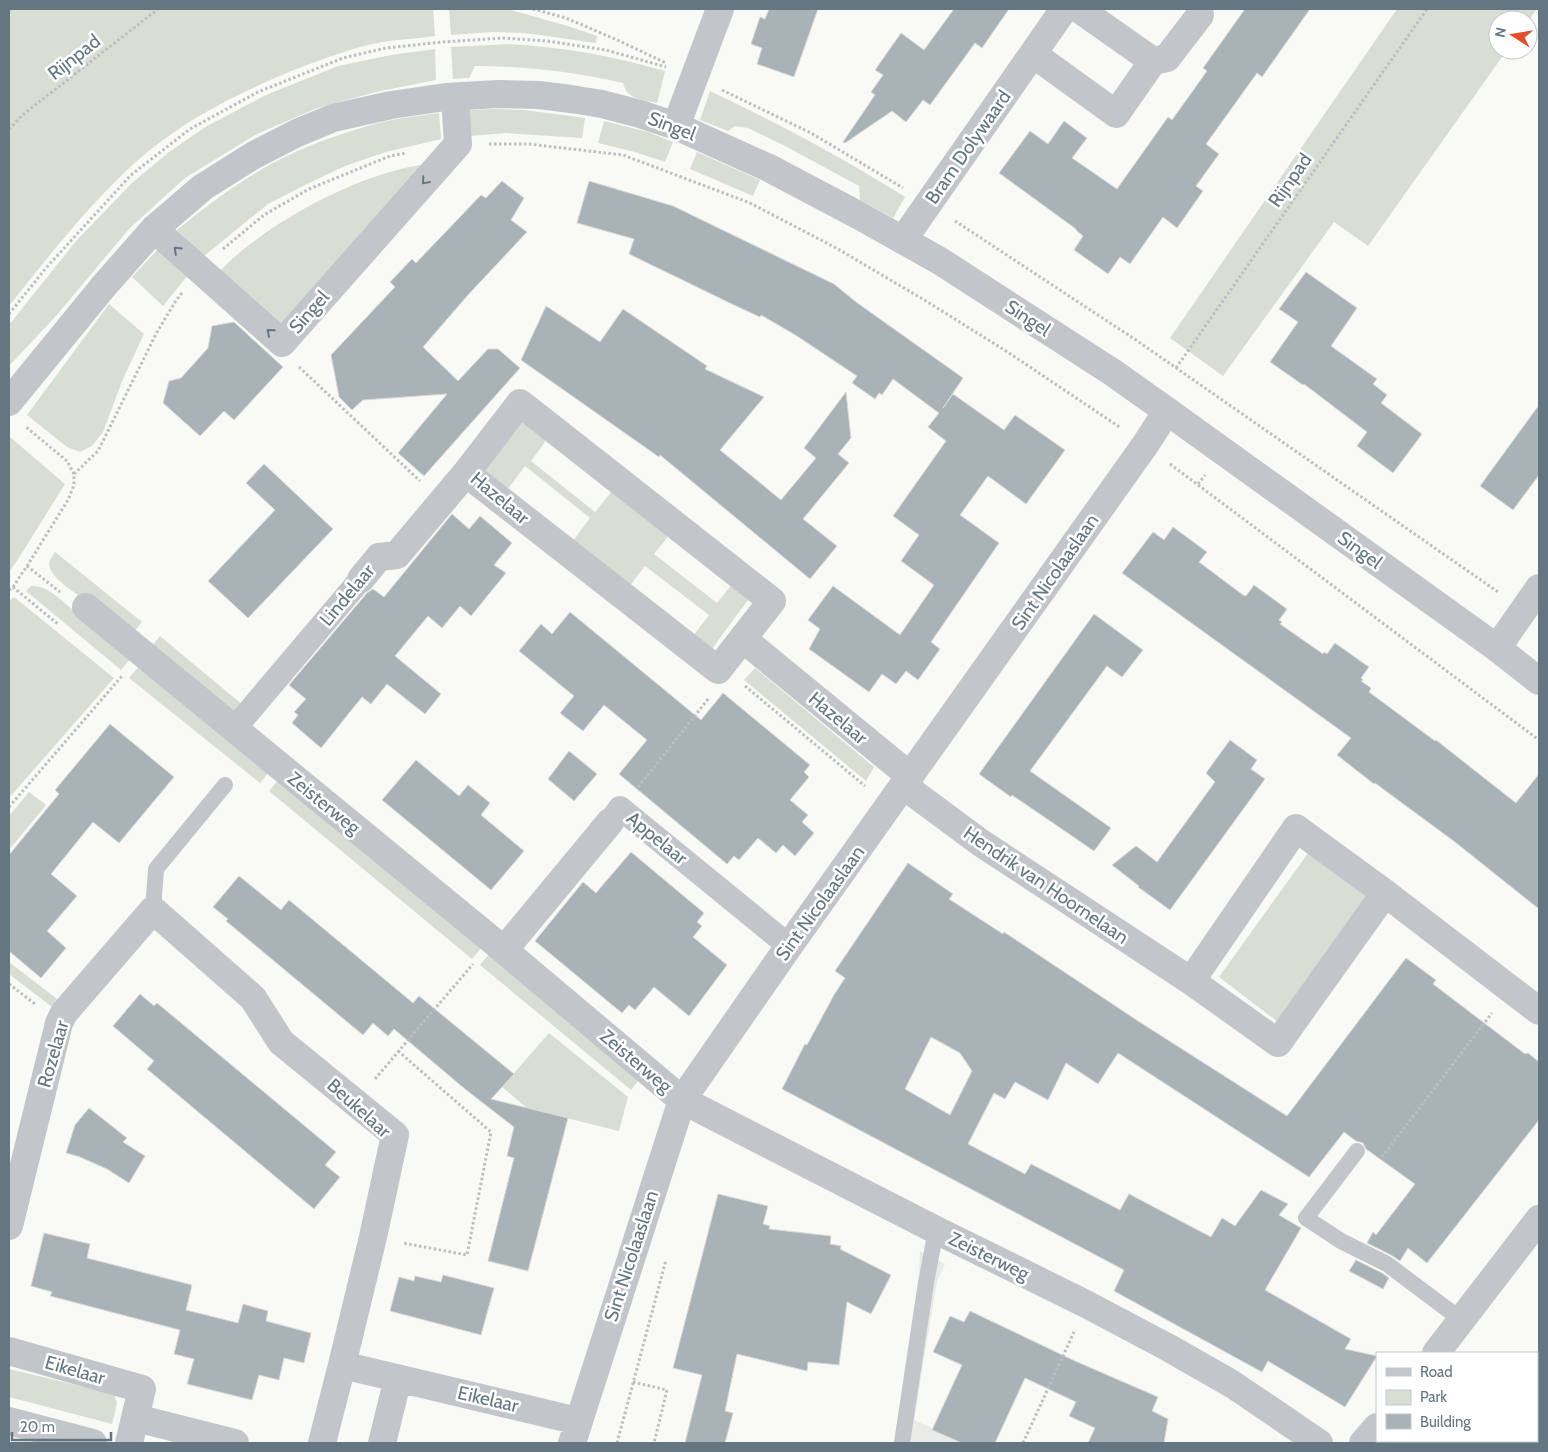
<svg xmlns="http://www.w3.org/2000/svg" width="1548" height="1452" font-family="Cabin,sans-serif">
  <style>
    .built { fill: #eaeae9 }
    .green { fill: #d9ded5 }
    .building { fill: #a8b2b7; stroke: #dadad8; fill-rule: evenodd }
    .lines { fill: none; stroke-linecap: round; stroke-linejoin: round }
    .path { stroke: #bcbfc1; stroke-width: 3; stroke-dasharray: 2.5 2.5; stroke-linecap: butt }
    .service { stroke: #c2c6ca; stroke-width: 16 }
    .pedestrian { stroke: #c2c6ca; stroke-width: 24 }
    .minor { stroke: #c2c6ca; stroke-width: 28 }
    .tertiary { stroke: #c2c6ca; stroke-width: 28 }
    .oneway { stroke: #647681 }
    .labels { text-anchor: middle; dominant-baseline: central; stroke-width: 5; stroke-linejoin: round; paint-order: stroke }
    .street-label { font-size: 19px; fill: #647681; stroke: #fff }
  </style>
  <rect width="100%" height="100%" fill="#f9f9f6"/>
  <path class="built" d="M 920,1251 L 945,1264 L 937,1281 L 914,1420 L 965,1443 L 894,1443 L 919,1275 Z"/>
  <path class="green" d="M 9,9 L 433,9 L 435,36 C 417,39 400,39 382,42 C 354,47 326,58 299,68 C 234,94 169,127 120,177 C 79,217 44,262 9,306 Z
    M 449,9 L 507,9 L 568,26 L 597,36 L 596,43 L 525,33 L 492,32 L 451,35 Z
    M 1397,9 L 1537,9 L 1528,21 L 1498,20 L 1498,50 L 1507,50 L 1368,246 L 1334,222 L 1223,376 L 1170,338 Z
    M 509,44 C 564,47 613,56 665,71 L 657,103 C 644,100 627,100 623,83 C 573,72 526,66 475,66 L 469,78 L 453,79 L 451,47 Z
    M 435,49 L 436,80 L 376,92 L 317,108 L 257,134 L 185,178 L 129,229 L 56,316 L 9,366 L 9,325 L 76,241 L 132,183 L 169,152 L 207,126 L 266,95 L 338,66 L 391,55 Z
    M 710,91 C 777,123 842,157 905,197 L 893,218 L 860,200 L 859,186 L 787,147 L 748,128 L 735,126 L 728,131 L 700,120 Z
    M 493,109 L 525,110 L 585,118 L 582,138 L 506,133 L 471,136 L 469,110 Z
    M 439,113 L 441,139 L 386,152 L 345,166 L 307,184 L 268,204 L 204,256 L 177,230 C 210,203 250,173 289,155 C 316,142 346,132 375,124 C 396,118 418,116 439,113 Z
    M 604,121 L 648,132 L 673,142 L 665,162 L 635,152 L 598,143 Z
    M 697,152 L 760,180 L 753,196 L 690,169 Z
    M 420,165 L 423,172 L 281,328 L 217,274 C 226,265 235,256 245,248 C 292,211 361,175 420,165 Z
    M 158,249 L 188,275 L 163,306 L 132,277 Z
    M 109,304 L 144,334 L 123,379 L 103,432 L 92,446 L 80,452 L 67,447 L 27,415 Z
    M 525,420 L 548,438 L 531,461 L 595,512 L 613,490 L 670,534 L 654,554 L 717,603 L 733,583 L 751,596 L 711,650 L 693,636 L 709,615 L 645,566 L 629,587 L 572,542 L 590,518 L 525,466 L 507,490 L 484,472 Z
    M 10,437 L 65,484 L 17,561 L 9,572 L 9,438 Z
    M 55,552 L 142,622 L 134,632 L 87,593 L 82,598 C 73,591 49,577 49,563 C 50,559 53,555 55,552 Z
    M 31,586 C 41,586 47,589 55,595 L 131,658 L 121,670 L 26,591 Z
    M 14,597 L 114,678 L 9,798 L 9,601 Z
    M 160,636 L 244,706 L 237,716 L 152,646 Z
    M 140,665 L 270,771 L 260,783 L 129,678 Z
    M 755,668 L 874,767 L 866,781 L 744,680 Z
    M 279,779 L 482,947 L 472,959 L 269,791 Z
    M 29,792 L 46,805 L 9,850 L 9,816 Z
    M 1311,849 L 1376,896 L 1282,1025 L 1219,977 Z
    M 490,953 L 640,1078 L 631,1090 L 480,965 Z
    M 9,962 L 57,999 L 52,1007 L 9,974 Z
    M 549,1033 L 628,1097 L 619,1131 L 527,1108 L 502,1087 Z
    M 9,1369 L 114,1394 L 117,1403 L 112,1424 L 9,1397 Z"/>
  <path class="building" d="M 769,9 L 818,9 L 794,77 L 757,64 L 762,48 L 751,44 L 760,17 L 765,19 Z
    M 954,9 L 1009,9 L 982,48 L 975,43 L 930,105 L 923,100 L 906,122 L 892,111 L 845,143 L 843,142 L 875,95 L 871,92 L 883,75 L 875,70 L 901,33 L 924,50 Z
    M 1245,9 L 1310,9 L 1262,77 L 1257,73 L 1206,144 L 1219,154 L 1196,186 L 1203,191 L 1177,228 L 1163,217 L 1130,264 L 1120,257 L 1108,274 L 1074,250 L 1083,236 L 1076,230 L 1076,229 L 999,173 L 1030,131 L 1048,144 L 1064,121 L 1087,138 L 1072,158 L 1117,189 L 1168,117 L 1172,120 L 1207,71 L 1203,68 Z
    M 502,181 L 524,198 L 511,220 L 527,232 L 467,296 L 423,347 L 458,381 L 488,349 L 498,349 L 520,368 L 424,476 L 398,453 L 447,394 L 363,400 L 352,410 L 339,397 L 331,355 L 395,287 L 390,282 L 412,259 L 416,263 L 481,195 L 486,198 Z
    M 589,181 L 673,206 L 834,284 L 856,302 L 963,378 L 943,408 L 953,394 L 1004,430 L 1015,415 L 1065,450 L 1026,504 L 988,476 L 960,515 L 999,543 L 931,642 L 940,649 L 918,680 L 906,671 L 896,684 L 882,674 L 869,692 L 809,649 L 820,629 L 808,620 L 833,586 L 900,635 L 934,585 L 901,561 L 919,535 L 893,516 L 946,441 L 928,427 L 939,413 L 893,379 L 882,395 L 879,393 L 875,399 L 852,383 L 857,376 L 797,336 L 761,315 L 760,317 L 736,306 L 629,254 L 634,239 L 577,223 Z
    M 1306,272 L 1357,308 L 1331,346 L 1377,379 L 1373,384 L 1387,395 L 1381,403 L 1422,434 L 1393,473 L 1357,446 L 1367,432 L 1304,384 L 1303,385 L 1270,362 L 1298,322 L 1279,309 Z
    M 546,306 L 600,342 L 623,309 L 707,366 L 705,369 L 764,397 L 720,450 L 781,500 L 816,458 L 804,448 L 846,392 L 851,438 L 838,454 L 849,463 L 803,519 L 837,546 L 810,579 L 660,455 L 659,457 L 521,360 Z
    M 234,322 L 283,367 L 234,420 L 224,411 L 200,436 L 163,403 L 169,381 L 181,378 L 208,348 L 212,326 Z
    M 1539,405 L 1539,475 L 1513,510 L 1480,486 Z
    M 264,464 L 333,529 L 248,618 L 208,581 L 275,510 L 246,483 Z
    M 452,514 L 469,529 L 480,516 L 512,543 L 494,565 L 506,573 L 471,616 L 460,606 L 442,628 L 428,616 L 395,656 L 441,694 L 425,714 L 387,684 L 371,704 L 362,697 L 321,748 L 292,723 L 298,715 L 294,712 L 306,699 L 289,685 L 367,593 L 373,589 L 384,597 Z
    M 1173,527 L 1207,552 L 1199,562 L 1243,595 L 1246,596 L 1254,585 L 1287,609 L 1279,620 L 1282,622 L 1280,624 L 1323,654 L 1324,652 L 1327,654 L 1335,643 L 1369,667 L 1361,678 L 1363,680 L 1361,681 L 1371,688 L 1369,692 L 1435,741 L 1436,740 L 1516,803 L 1539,774 L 1539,909 L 1455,842 L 1375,783 L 1374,784 L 1337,755 L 1351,738 L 1122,573 L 1153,532 L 1164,540 Z
    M 570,612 L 701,720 L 723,693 L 810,765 L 804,772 L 809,777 L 790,800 L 808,815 L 802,822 L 814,833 L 795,856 L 783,845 L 776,853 L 758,838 L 739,860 L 734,856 L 727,864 L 619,774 L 647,740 L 604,705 L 583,731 L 560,713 L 574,696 L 519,651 L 541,624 L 552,634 Z
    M 1094,614 L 1143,650 L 1122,677 L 1107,666 L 1030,771 L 1111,828 L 1094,851 L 1012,795 L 1011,797 L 979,774 Z
    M 110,724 L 174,777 L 119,843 L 93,822 L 51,874 L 77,896 L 47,931 L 66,948 L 41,978 L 9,951 L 9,855 L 59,794 L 55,790 Z
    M 1230,740 L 1257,760 L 1251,769 L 1265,779 L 1170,910 L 1138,887 L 1139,886 L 1112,865 L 1136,846 L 1157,862 L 1215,782 L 1206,773 Z
    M 569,751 L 597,774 L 574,801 L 548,779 Z
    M 416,760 L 459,796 L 468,785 L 490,803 L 481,815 L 524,851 L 491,890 L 382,800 Z
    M 631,852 L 704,913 L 697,922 L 702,926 L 693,937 L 727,965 L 689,1016 L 654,987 L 635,1010 L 629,1005 L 622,1013 L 535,941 L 583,882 L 596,893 Z
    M 908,863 L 953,894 L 949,899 L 1003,934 L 1004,932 L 1138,1021 L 1287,1116 L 1406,958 L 1436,980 L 1433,984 L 1525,1054 L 1528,1053 L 1539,1062 L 1539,1120 L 1427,1263 L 1408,1248 L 1400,1261 L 1391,1255 L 1367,1243 L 1373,1232 L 1376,1235 L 1415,1184 L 1366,1149 L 1363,1143 L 1356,1141 L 1344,1132 L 1309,1177 L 1118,1053 L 1098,1084 L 1066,1063 L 1048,1100 L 1015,1082 L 1005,1099 L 994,1093 L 968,1144 L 1025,1174 L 1031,1164 L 1120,1210 L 1129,1194 L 1211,1237 L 1222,1218 L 1235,1226 L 1261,1190 L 1288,1204 L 1279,1215 L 1301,1228 L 1265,1290 L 1351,1339 L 1345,1349 L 1377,1356 L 1345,1407 L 1268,1361 L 1262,1372 L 1114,1291 L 1124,1270 L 782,1089 L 805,1044 L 807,1045 L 834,995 L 845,978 L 835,971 ZM 931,1037 L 960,1053 L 972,1071 L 950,1115 L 905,1089 Z
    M 239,876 L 281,910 L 289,900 L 413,1003 L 419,996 L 514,1074 L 491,1099 L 568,1118 L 528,1271 L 488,1261 L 514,1158 L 507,1156 L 514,1127 L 465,1089 L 394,1029 L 388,1036 L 373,1023 L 363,1035 L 226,921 L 228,919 L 213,907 Z
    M 140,994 L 154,1006 L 157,1003 L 336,1152 L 325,1165 L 340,1177 L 314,1209 L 147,1069 L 154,1061 L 113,1026 Z
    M 89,1108 L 127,1138 L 123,1142 L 145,1156 L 129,1183 L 107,1169 L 80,1157 L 66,1153 L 75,1125 Z
    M 718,1194 L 768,1206 L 763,1224 L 770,1226 L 769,1229 L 831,1236 L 830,1244 L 841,1246 L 840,1249 L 891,1275 L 871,1314 L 847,1302 L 839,1365 L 808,1362 L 807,1371 L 737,1354 L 725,1411 L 733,1413 L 725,1443 L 685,1443 L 702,1375 L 673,1368 Z
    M 44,1233 L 90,1244 L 87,1258 L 192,1285 L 186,1310 L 238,1323 L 243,1304 L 268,1311 L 266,1321 L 311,1333 L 304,1363 L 284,1358 L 279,1380 L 259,1375 L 252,1400 L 187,1384 L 194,1359 L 174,1354 L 180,1330 L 50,1296 L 52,1292 L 31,1286 Z
    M 1356,1260 L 1382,1273 L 1389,1278 L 1383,1289 L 1349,1271 Z
    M 443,1275 L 494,1288 L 481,1335 L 390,1311 L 399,1277 L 414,1281 L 415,1276 L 441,1282 Z
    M 970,1311 L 1075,1361 L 1158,1397 L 1152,1411 L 1168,1419 L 1164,1443 L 1088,1443 L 1095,1428 L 1069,1416 L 1076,1402 L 1025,1378 L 995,1443 L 962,1443 L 932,1430 L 962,1365 L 933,1352 L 950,1316 L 964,1322 Z"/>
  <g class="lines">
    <path class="path" d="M 533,9 L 566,18 L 615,39 L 666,63
      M 722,90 L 811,133 L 903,188
      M 9,129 L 25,113 L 158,9
      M 489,144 L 529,144 L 623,155 L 750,203 L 838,249 L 926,301 L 1006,351 L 1121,428
      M 955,221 L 1136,340 L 1498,592
      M 223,249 L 264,215 L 309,189 L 390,156 L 407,153
      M 9,314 L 46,268 L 131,175 L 190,129 L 258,92 L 343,58 L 386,48 L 443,42 L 502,38 L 547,41 L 606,50 L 666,67
      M 299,367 L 420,481
      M 1176,368 L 1427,9
      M 1170,464 L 1539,740
      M 74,474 L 98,451 L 156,334 L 175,302 L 182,293
      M 1198,484 L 1205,475
      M 27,566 L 60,592
      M 13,587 L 59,625
      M 9,590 L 13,587 L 27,566 L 68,500 L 74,485 L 74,474 L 67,461 L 26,427
      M 745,686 L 865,786
      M 638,787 L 709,698
      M 9,807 L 122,676 L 123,677
      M 9,984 L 35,1004
      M 398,1051 L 491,1132 L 467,1255 L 403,1243
      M 375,1079 L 473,964
      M 1382,1157 L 1492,1013
      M 633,1382 L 667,1390 L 654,1443
      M 617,1443 L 666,1260
      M 1023,1443 L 1074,1332"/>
    <path class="service" d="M 153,910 L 156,869 L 225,785
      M 1357,1151 L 1306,1218 L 1341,1241 L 1387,1264 L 1463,1321
      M 902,1443 L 926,1283 L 936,1230"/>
    <path class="pedestrian" d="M 234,729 L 361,579
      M 610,822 L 620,808 L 789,946"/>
    <path class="minor" d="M 1033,54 L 1116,114 L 1153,61 L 1079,9
      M 1153,61 L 1167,58 L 1200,15
      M 676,126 L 720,9
      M 154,229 L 282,343 L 458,144 L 455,97
      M 903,240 L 1064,9
      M 361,579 L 379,557 L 397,555 L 466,473 L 520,403 L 772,601 L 718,670 L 466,473
      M 86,607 L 493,941 L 682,1100 L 936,1230 L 1086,1304 L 1169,1348 L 1232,1384 L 1319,1443
      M 743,639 L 910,776
      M 1497,648 L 1539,588
      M 904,786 L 981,843 L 1191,981 L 1278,1043 L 1385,893
      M 504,950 L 610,822
      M 1191,981 L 1296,828 L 1385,893 L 1539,1011
      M 9,1226 L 59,1023 L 64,1013 L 153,910 L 253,998 L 281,1042 L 395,1135 L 373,1237 L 342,1365
      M 9,1351 L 142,1389 L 129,1443
      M 1436,1353 L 1539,1219
      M 136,1418 L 235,1443
      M 9,1421 L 93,1443
      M 322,1443 L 342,1365 L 578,1421
      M 382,1443 L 398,1378
      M 572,1443 L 682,1100 L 789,946 L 1145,445 L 1167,411
      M 1363,1443 L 1377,1427"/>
    <path class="tertiary" d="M 9,402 L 103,287 L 154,229 L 203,187 L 254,155 L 297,133 L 333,118 L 391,105 L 446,97 L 498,94 L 539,95 L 571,99 L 602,104 L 640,114 L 676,126 L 769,168 L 858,215 L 940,261 L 1112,372 L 1167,411 L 1497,648 L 1539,681"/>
  </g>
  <defs><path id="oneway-chevron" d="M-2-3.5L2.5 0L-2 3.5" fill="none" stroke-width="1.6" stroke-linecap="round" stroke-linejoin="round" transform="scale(1.25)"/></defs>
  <g class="oneway">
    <use href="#oneway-chevron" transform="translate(425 181) rotate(131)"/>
    <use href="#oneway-chevron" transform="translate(177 250) rotate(-137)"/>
    <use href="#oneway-chevron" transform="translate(270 332) rotate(-139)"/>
  </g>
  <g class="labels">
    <g class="street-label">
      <text transform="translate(74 57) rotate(-38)">Rijnpad</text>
      <text transform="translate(672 126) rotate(21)">Singel</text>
      <text transform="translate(968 147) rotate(-55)">Bram Dolywaard</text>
      <text transform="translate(1290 180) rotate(-55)">Rijnpad</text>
      <text transform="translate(309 312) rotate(-49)">Singel</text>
      <text transform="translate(1028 318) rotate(33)">Singel</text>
      <text transform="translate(500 498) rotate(40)">Hazelaar</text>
      <text transform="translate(1360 550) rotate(36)">Singel</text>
      <text transform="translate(1055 572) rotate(-55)">Sint Nicolaaslaan</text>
      <text transform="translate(347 595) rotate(-50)">Lindelaar</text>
      <text transform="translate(838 718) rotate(40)">Hazelaar</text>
      <text transform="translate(324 803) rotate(39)">Zeisterweg</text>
      <text transform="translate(657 838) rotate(39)">Appelaar</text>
      <text transform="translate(1046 885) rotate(34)">Hendrik van Hoornelaan</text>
      <text transform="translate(820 903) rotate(-54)">Sint Nicolaaslaan</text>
      <text transform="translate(53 1054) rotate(-74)">Rozelaar</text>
      <text transform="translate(636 1061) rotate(40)">Zeisterweg</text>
      <text transform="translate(359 1108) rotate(42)">Beukelaar</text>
      <text transform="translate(631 1256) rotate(-72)">Sint Nicolaaslaan</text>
      <text transform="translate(989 1256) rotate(26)">Zeisterweg</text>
      <text transform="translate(75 1370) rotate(16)">Eikelaar</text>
      <text transform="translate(488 1399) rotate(13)">Eikelaar</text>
    </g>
  </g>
  <rect width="1548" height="1452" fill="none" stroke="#647681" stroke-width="20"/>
  <rect x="1376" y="1352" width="162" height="90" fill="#ffffff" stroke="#c1c8cd"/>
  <rect x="1386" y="1368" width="25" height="8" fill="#c2c6ca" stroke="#c1c8cd"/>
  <text x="1420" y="1377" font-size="15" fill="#647681">Road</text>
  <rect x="1386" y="1390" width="25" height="15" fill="#d9ded5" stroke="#c1c8cd"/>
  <text x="1420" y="1402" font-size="15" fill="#647681">Park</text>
  <rect x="1386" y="1414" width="25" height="15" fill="#a8b2b7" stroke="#c1c8cd"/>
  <text x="1420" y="1427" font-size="15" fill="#647681">Building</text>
  <g transform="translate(1513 35) rotate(282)"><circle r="24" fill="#ffffff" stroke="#c1c8cd"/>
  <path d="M0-4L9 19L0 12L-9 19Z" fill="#e24d2c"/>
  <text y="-8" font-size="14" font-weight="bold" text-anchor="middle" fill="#647681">N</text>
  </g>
  <path d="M12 1432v8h99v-8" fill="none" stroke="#647681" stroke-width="2.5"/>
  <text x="20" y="1432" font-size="15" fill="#647681" stroke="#ffffff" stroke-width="4" paint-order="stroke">20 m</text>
</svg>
